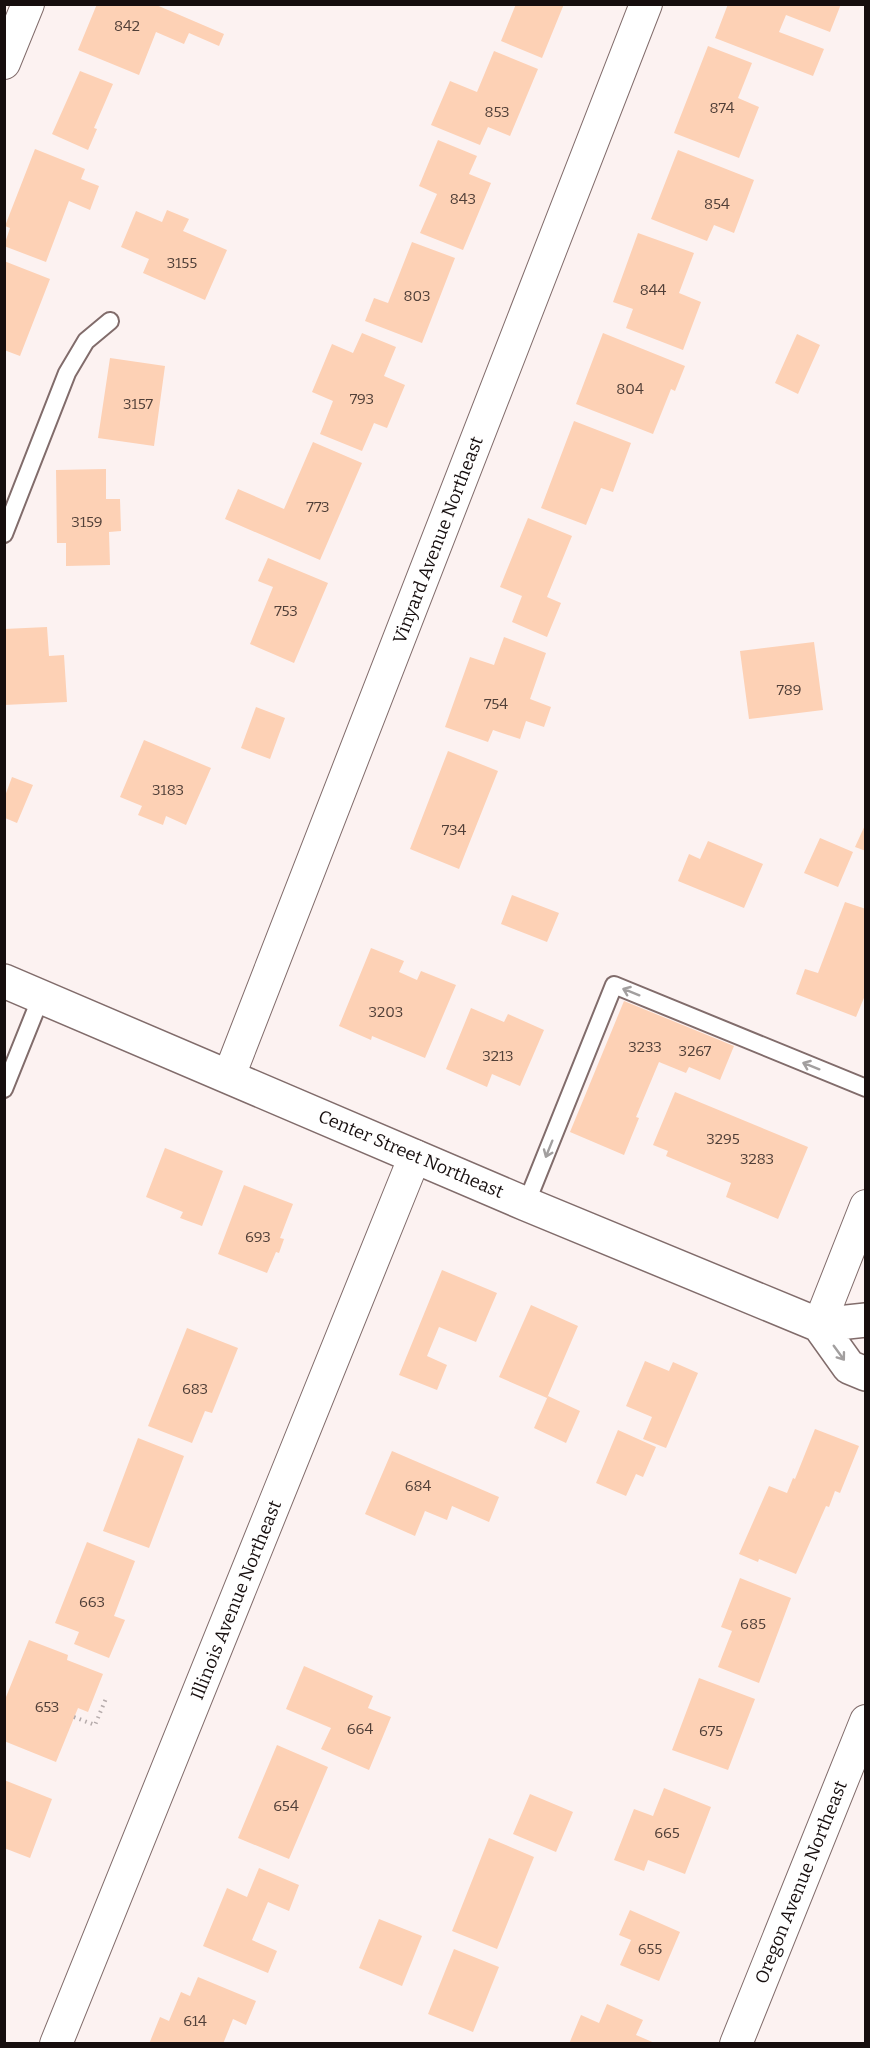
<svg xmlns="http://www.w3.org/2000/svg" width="870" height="2048" font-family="Bitter,serif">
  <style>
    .building { fill: #fdd1b5 }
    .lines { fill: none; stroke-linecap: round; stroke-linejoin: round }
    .lane-casing { stroke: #816c6b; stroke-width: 20 }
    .street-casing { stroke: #816c6b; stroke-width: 34 }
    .secondary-casing { stroke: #816c6b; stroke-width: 36 }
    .path { stroke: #b5abab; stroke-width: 4; stroke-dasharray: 1.5 4.5; stroke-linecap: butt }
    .lane { stroke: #fff; stroke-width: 16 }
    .street { stroke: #fff; stroke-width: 32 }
    .secondary { stroke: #fff; stroke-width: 33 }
    .oneway { stroke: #a29f9f }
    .labels { text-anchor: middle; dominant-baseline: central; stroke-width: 4.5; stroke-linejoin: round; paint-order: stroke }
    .number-label { font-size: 15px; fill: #503f38 }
    .street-label { font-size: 18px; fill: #160e0e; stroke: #fff }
  </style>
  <rect width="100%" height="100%" fill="#fcf2f1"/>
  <path class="building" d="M 97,4 L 154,4 L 224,34 L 219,46 L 189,33 L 184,44 L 156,32 L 139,75 L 78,50 Z
    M 516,4 L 564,4 L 542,58 L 501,41 Z
    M 728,4 L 746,6 L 747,4 L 841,4 L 830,32 L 786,15 L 779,32 L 824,49 L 813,76 L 715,38 Z
    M 708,46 L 752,63 L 738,98 L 759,107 L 739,158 L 674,133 Z
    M 494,51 L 538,69 L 510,136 L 488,127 L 480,145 L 431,125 L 450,81 L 477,92 Z
    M 80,71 L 113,84 L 94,128 L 97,129 L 88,150 L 52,134 Z
    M 438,140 L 477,156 L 469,174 L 491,183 L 463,250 L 420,233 L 437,194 L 419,186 Z
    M 35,149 L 85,169 L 81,179 L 99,186 L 90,210 L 69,201 L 46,262 L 4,246 L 10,228 L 5,226 Z
    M 678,150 L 754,180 L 734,233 L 714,225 L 707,241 L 651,219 Z
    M 167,210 L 189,219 L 183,231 L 227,250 L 205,300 L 143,273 L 149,259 L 121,247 L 136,211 L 162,222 Z
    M 638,233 L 694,253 L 679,293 L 701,302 L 683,350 L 626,328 L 633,309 L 613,302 Z
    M 412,242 L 455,258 L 422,343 L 365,321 L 374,298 L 388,303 Z
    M 4,261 L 50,279 L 20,356 L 4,350 Z
    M 362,333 L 396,347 L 384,376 L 405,385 L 387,428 L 374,423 L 362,451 L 320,434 L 333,401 L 312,392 L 332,344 L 353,353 Z
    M 603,333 L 685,366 L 675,391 L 671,389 L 653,434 L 576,404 Z
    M 797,334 L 820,345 L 798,394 L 775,383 Z
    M 110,358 L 165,366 L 154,446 L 98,438 Z
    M 574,421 L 631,443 L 613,492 L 601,488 L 586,525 L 541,508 Z
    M 313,442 L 362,463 L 320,560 L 225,519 L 238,489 L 284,509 Z
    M 106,469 L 106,499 L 120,499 L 121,531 L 109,532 L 110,565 L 66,566 L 66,543 L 57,543 L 56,470 Z
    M 528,518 L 572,536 L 547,597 L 561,603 L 547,637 L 512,622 L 522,596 L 500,587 Z
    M 268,558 L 328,583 L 294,663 L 250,644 L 273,587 L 258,581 Z
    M 47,627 L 49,656 L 64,655 L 67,702 L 4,705 L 4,629 Z
    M 504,637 L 546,653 L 530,699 L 551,707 L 544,727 L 526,721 L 520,739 L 493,730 L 488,742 L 445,727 L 470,657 L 494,665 Z
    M 814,642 L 823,710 L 749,719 L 740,651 Z
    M 256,707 L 285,718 L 270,759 L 241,748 Z
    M 144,740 L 211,768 L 186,825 L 166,816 L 163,825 L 138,815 L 142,806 L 120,797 Z
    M 448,751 L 498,771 L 459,869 L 410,849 Z
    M 12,777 L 33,785 L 17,823 L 5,818 L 5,796 Z
    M 866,823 L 866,851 L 855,847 Z
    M 820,838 L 853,852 L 838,887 L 804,873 Z
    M 708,841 L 763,864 L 744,908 L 678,881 L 689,854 L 700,859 Z
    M 512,895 L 559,913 L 547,942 L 501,924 Z
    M 845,902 L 866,909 L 866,993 L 856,1017 L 796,994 L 805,969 L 818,973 Z
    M 371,948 L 404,961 L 399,972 L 417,980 L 421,971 L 456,985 L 425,1058 L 372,1036 L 371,1040 L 339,1026 Z
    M 624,1001 L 734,1046 L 720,1080 L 689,1067 L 686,1073 L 659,1062 L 636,1117 L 639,1118 L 624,1155 L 570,1132 Z
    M 471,1008 L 504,1022 L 508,1014 L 544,1030 L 520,1086 L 492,1074 L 487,1087 L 446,1069 Z
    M 675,1092 L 808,1147 L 778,1219 L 726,1197 L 731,1183 L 666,1156 L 668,1151 L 653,1145 Z
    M 165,1148 L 223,1171 L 202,1226 L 180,1218 L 183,1212 L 146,1197 Z
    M 244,1185 L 293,1204 L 280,1238 L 284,1239 L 279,1253 L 276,1252 L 267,1273 L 218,1254 Z
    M 442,1270 L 497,1293 L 476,1342 L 439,1327 L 427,1356 L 447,1365 L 437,1390 L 399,1375 Z
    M 531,1305 L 578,1326 L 547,1398 L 499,1377 Z
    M 187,1328 L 238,1348 L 212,1413 L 205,1411 L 192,1443 L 148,1426 Z
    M 645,1361 L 669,1371 L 673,1362 L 698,1373 L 666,1448 L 643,1439 L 652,1417 L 626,1406 Z
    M 548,1396 L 580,1411 L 566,1443 L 534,1428 Z
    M 815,1429 L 859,1446 L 840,1493 L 835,1491 L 829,1507 L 826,1506 L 796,1574 L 759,1559 L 758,1562 L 739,1554 L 769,1486 L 787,1493 L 793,1478 L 795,1479 Z
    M 618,1430 L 656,1447 L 643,1477 L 636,1474 L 626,1496 L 596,1483 Z
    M 138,1438 L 184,1456 L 149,1548 L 103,1531 Z
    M 392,1451 L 499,1497 L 489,1522 L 452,1506 L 447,1520 L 425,1511 L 415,1536 L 365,1514 Z
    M 87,1542 L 135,1561 L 114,1616 L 125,1620 L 109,1658 L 74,1644 L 79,1632 L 55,1623 Z
    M 740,1578 L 791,1598 L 759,1683 L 718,1667 L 732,1631 L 721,1627 Z
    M 29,1640 L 68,1655 L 67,1660 L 103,1674 L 88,1712 L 78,1708 L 56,1762 L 4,1741 L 4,1702 Z
    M 304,1666 L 373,1696 L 368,1708 L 391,1717 L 369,1770 L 321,1749 L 331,1728 L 286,1709 Z
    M 699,1678 L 755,1699 L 728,1770 L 672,1750 Z
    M 277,1745 L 328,1767 L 289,1859 L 238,1838 Z
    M 4,1780 L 52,1799 L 30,1858 L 4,1848 Z
    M 664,1788 L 711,1807 L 685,1874 L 648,1860 L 644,1871 L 614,1860 L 634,1809 L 653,1816 Z
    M 530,1794 L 573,1812 L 556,1852 L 513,1834 Z
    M 489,1838 L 534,1857 L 497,1949 L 452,1931 Z
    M 259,1868 L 299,1885 L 289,1911 L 268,1902 L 252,1940 L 277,1951 L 268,1973 L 203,1946 L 227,1888 L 247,1897 Z
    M 630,1910 L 680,1932 L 659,1981 L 620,1965 L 631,1940 L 619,1935 Z
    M 379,1919 L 422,1936 L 402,1986 L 359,1968 Z
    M 454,1949 L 499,1967 L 473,2032 L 428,2014 Z
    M 198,1977 L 256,2001 L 246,2025 L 233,2019 L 223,2044 L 149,2044 L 160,2017 L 169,2021 L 181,1992 L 190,1996 Z
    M 607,2004 L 643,2020 L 636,2035 L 657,2044 L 569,2044 L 581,2015 L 599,2023 Z"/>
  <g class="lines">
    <defs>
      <path id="lane" d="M 4,534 L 67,373 L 86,341 L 110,321
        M 4,1089 L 41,997
        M 526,1204 L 614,985 L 866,1088"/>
      <path id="street" d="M 4,63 L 28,4
        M 229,1076 L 646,4
        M 819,1325 L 866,1206
        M 56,2044 L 415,1156
        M 736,2044 L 866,1721"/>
      <path id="secondary" d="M 4,981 L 526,1204 L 819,1325 L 866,1320
        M 819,1325 L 849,1367 L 866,1374"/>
    </defs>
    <use href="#lane" class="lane-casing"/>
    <use href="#street" class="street-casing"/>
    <use href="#secondary" class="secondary-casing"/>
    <path class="path" d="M 74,1717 L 95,1725 L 107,1696"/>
    <use href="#lane" class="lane"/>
    <use href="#street" class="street"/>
    <use href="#secondary" class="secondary"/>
  </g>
  <defs><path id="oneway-shaft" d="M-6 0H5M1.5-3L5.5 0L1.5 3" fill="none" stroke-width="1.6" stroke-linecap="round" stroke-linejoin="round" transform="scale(1.5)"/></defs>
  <g class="oneway">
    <use href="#oneway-shaft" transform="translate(631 992) rotate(-158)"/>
    <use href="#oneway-shaft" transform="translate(811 1066) rotate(-158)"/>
    <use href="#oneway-shaft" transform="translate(549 1149) rotate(112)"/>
    <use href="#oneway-shaft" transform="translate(839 1353) rotate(54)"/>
  </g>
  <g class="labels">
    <g class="number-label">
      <text x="127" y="26">842</text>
      <text x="722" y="108">874</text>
      <text x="497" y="112">853</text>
      <text x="463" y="199">843</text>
      <text x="717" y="204">854</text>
      <text x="182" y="263">3155</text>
      <text x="653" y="290">844</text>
      <text x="417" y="296">803</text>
      <text x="630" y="389">804</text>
      <text x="362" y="399">793</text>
      <text x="138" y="404">3157</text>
      <text x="318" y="507">773</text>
      <text x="87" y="522">3159</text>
      <text x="286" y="611">753</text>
      <text x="789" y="690">789</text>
      <text x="496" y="704">754</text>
      <text x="168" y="790">3183</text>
      <text x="454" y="830">734</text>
      <text x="386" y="1012">3203</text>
      <text x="645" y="1047">3233</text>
      <text x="695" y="1051">3267</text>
      <text x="498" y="1056">3213</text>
      <text x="723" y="1139">3295</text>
      <text x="757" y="1159">3283</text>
      <text x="258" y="1237">693</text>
      <text x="195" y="1389">683</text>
      <text x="418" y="1486">684</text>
      <text x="92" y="1602">663</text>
      <text x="753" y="1624">685</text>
      <text x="47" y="1707">653</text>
      <text x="360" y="1729">664</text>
      <text x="711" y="1731">675</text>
      <text x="286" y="1806">654</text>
      <text x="667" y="1833">665</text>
      <text x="650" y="1949">655</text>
      <text x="195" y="2021">614</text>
    </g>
    <g class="street-label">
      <text transform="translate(438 540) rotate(-69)">Vinyard Avenue Northeast</text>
      <text transform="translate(411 1154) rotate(23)">Center Street Northeast</text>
      <text transform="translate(236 1600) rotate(-68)">Illinois Avenue Northeast</text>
      <text transform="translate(801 1882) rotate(-68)">Oregon Avenue Northeast</text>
    </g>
  </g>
  <rect width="870" height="2048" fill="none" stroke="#160e0e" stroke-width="12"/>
</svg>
